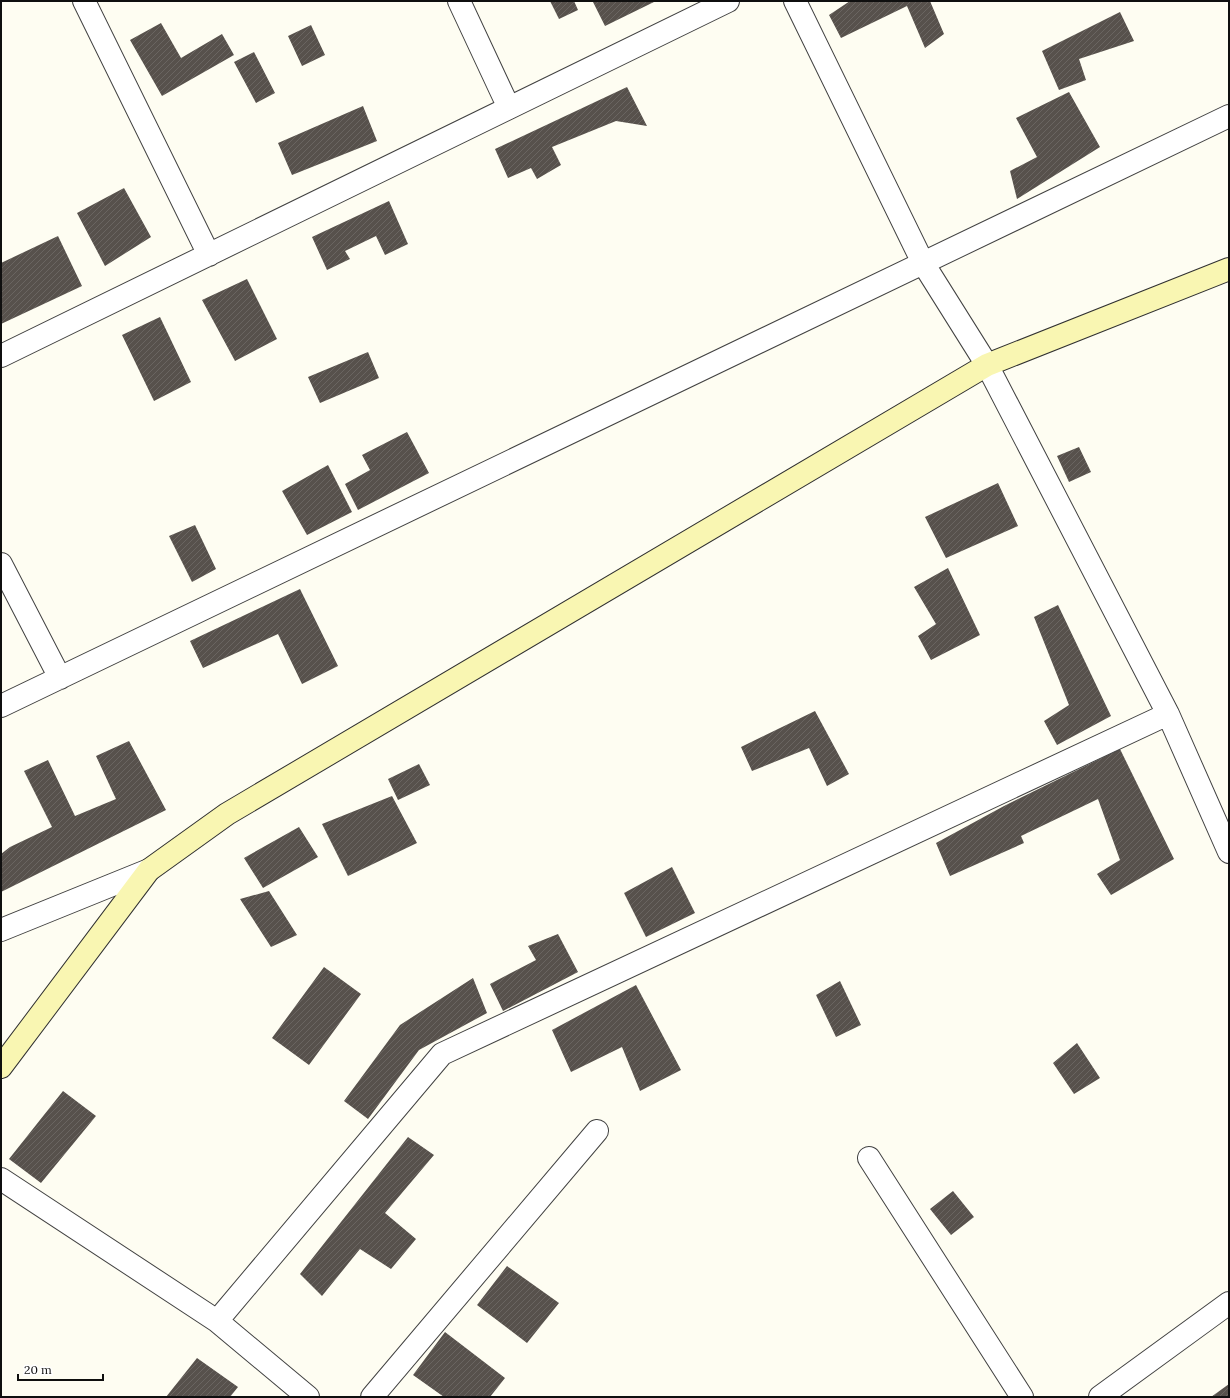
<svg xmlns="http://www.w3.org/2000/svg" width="1230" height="1398" font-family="Lora,serif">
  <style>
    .building { fill: url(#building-hatch) }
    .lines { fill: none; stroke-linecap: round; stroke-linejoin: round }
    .street-casing { stroke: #424242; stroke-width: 24 }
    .secondary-casing { stroke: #313131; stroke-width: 24 }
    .street { stroke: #fff; stroke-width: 22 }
    .secondary { stroke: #f9f6b2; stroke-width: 22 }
  </style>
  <defs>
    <pattern id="building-hatch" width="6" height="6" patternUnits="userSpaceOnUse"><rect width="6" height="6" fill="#57514c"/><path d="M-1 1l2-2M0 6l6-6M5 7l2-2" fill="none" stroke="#6a6561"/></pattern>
  </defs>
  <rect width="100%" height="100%" fill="#fefdf2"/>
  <path class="building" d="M 550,1 L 574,1 L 578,10 L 559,19 Z
    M 595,1 L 656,1 L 605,26 L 593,2 Z
    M 850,1 L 930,1 L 944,34 L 925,48 L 907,6 L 841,38 L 829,15 Z
    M 1120,12 L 1134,41 L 1079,59 L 1086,80 L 1059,90 L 1042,51 Z
    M 161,23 L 181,58 L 222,34 L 234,55 L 162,96 L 130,40 Z
    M 311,25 L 325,55 L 302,66 L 288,36 Z
    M 254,52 L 275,93 L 256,103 L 234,62 Z
    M 627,87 L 647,126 L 616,121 L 552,147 L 561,165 L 537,179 L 531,168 L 508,178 L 495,149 Z
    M 1069,92 L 1100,147 L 1017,199 L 1010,171 L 1037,157 L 1016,118 Z
    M 363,106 L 377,141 L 292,175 L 278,143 Z
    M 124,188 L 151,237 L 105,266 L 77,213 Z
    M 389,201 L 408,244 L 385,255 L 376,236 L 345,251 L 350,259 L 327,270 L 312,237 Z
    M 58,236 L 82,286 L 1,324 L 1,263 Z
    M 247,279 L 277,339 L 235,361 L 202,300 Z
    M 160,317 L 191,382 L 154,401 L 122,335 Z
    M 368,352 L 379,378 L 320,403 L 308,377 Z
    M 407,432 L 429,473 L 358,510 L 345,484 L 370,470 L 362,455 Z
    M 1079,447 L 1091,472 L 1069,482 L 1057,456 Z
    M 328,465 L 352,512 L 307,535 L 282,491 Z
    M 998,483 L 1018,526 L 946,558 L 925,517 Z
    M 195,525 L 216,569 L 192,582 L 169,536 Z
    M 948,568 L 980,635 L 931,660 L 918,636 L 936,624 L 914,587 Z
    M 300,589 L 338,666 L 302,684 L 278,634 L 203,668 L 190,641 Z
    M 1058,605 L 1111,716 L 1057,745 L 1044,721 L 1069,705 L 1034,617 Z
    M 815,711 L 849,774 L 827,786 L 809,748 L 752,771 L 741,747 Z
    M 129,741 L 166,810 L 1,892 L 1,854 L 10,847 L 52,827 L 24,771 L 48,760 L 75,816 L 116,799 L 96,756 Z
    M 1120,749 L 1174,859 L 1111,895 L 1097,874 L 1120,860 L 1098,799 L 1021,836 L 1024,843 L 950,876 L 936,843 L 1004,806 Z
    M 419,764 L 430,785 L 398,800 L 388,779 Z
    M 392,796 L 417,843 L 348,876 L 322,824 Z
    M 299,827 L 318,857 L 263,888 L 244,858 Z
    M 672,867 L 695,913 L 646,937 L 624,893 Z
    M 269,891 L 297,935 L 271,947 L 240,899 Z
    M 558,934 L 578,972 L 503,1011 L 490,984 L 536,960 L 528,946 Z
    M 324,967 L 361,994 L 309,1065 L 272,1038 Z
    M 473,978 L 487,1013 L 419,1050 L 368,1119 L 344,1101 L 400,1025 Z
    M 840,981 L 861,1025 L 836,1037 L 816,995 Z
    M 636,985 L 681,1070 L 640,1091 L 622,1047 L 571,1072 L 552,1030 Z
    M 1077,1043 L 1100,1078 L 1074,1094 L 1053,1063 Z
    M 63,1091 L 96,1116 L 41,1183 L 9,1159 Z
    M 408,1137 L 434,1155 L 385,1213 L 416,1239 L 391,1269 L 360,1249 L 322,1296 L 300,1274 Z
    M 953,1191 L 974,1217 L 951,1235 L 930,1209 Z
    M 507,1266 L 559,1303 L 527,1343 L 477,1305 Z
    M 445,1332 L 505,1378 L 490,1397 L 444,1397 L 413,1375 Z
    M 197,1358 L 238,1387 L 230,1397 L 166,1397 Z
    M 1229,1384 L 1229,1397 L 1211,1397 Z"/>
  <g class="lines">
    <defs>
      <path id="street" d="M 84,1 L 209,255
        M 459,1 L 509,108
        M 795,1 L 923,263 L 987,365 L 1168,714 L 1229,852
        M 1,356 L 728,1
        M 1,564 L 60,678
        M 1,706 L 1229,116
        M 1,930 L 149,870
        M 869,1158 L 1022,1397
        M 1,1179 L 217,1321 L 308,1397
        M 217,1321 L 442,1054 L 1168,714
        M 372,1397 L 597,1131
        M 1100,1397 L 1229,1303"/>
      <path id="secondary" d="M 1,1067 L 149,870 L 227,814 L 987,365 L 1229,269"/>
    </defs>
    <use href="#street" class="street-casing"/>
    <use href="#secondary" class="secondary-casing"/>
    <use href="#street" class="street"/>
    <use href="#secondary" class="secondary"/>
  </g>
  <rect width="1230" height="1398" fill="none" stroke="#0f0f0f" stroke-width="4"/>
  <path d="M18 1374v6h85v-6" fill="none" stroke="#0f0f0f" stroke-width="2"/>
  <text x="24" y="1374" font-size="12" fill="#0f0f0f" stroke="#ffffff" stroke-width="3" paint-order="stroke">20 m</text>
</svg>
